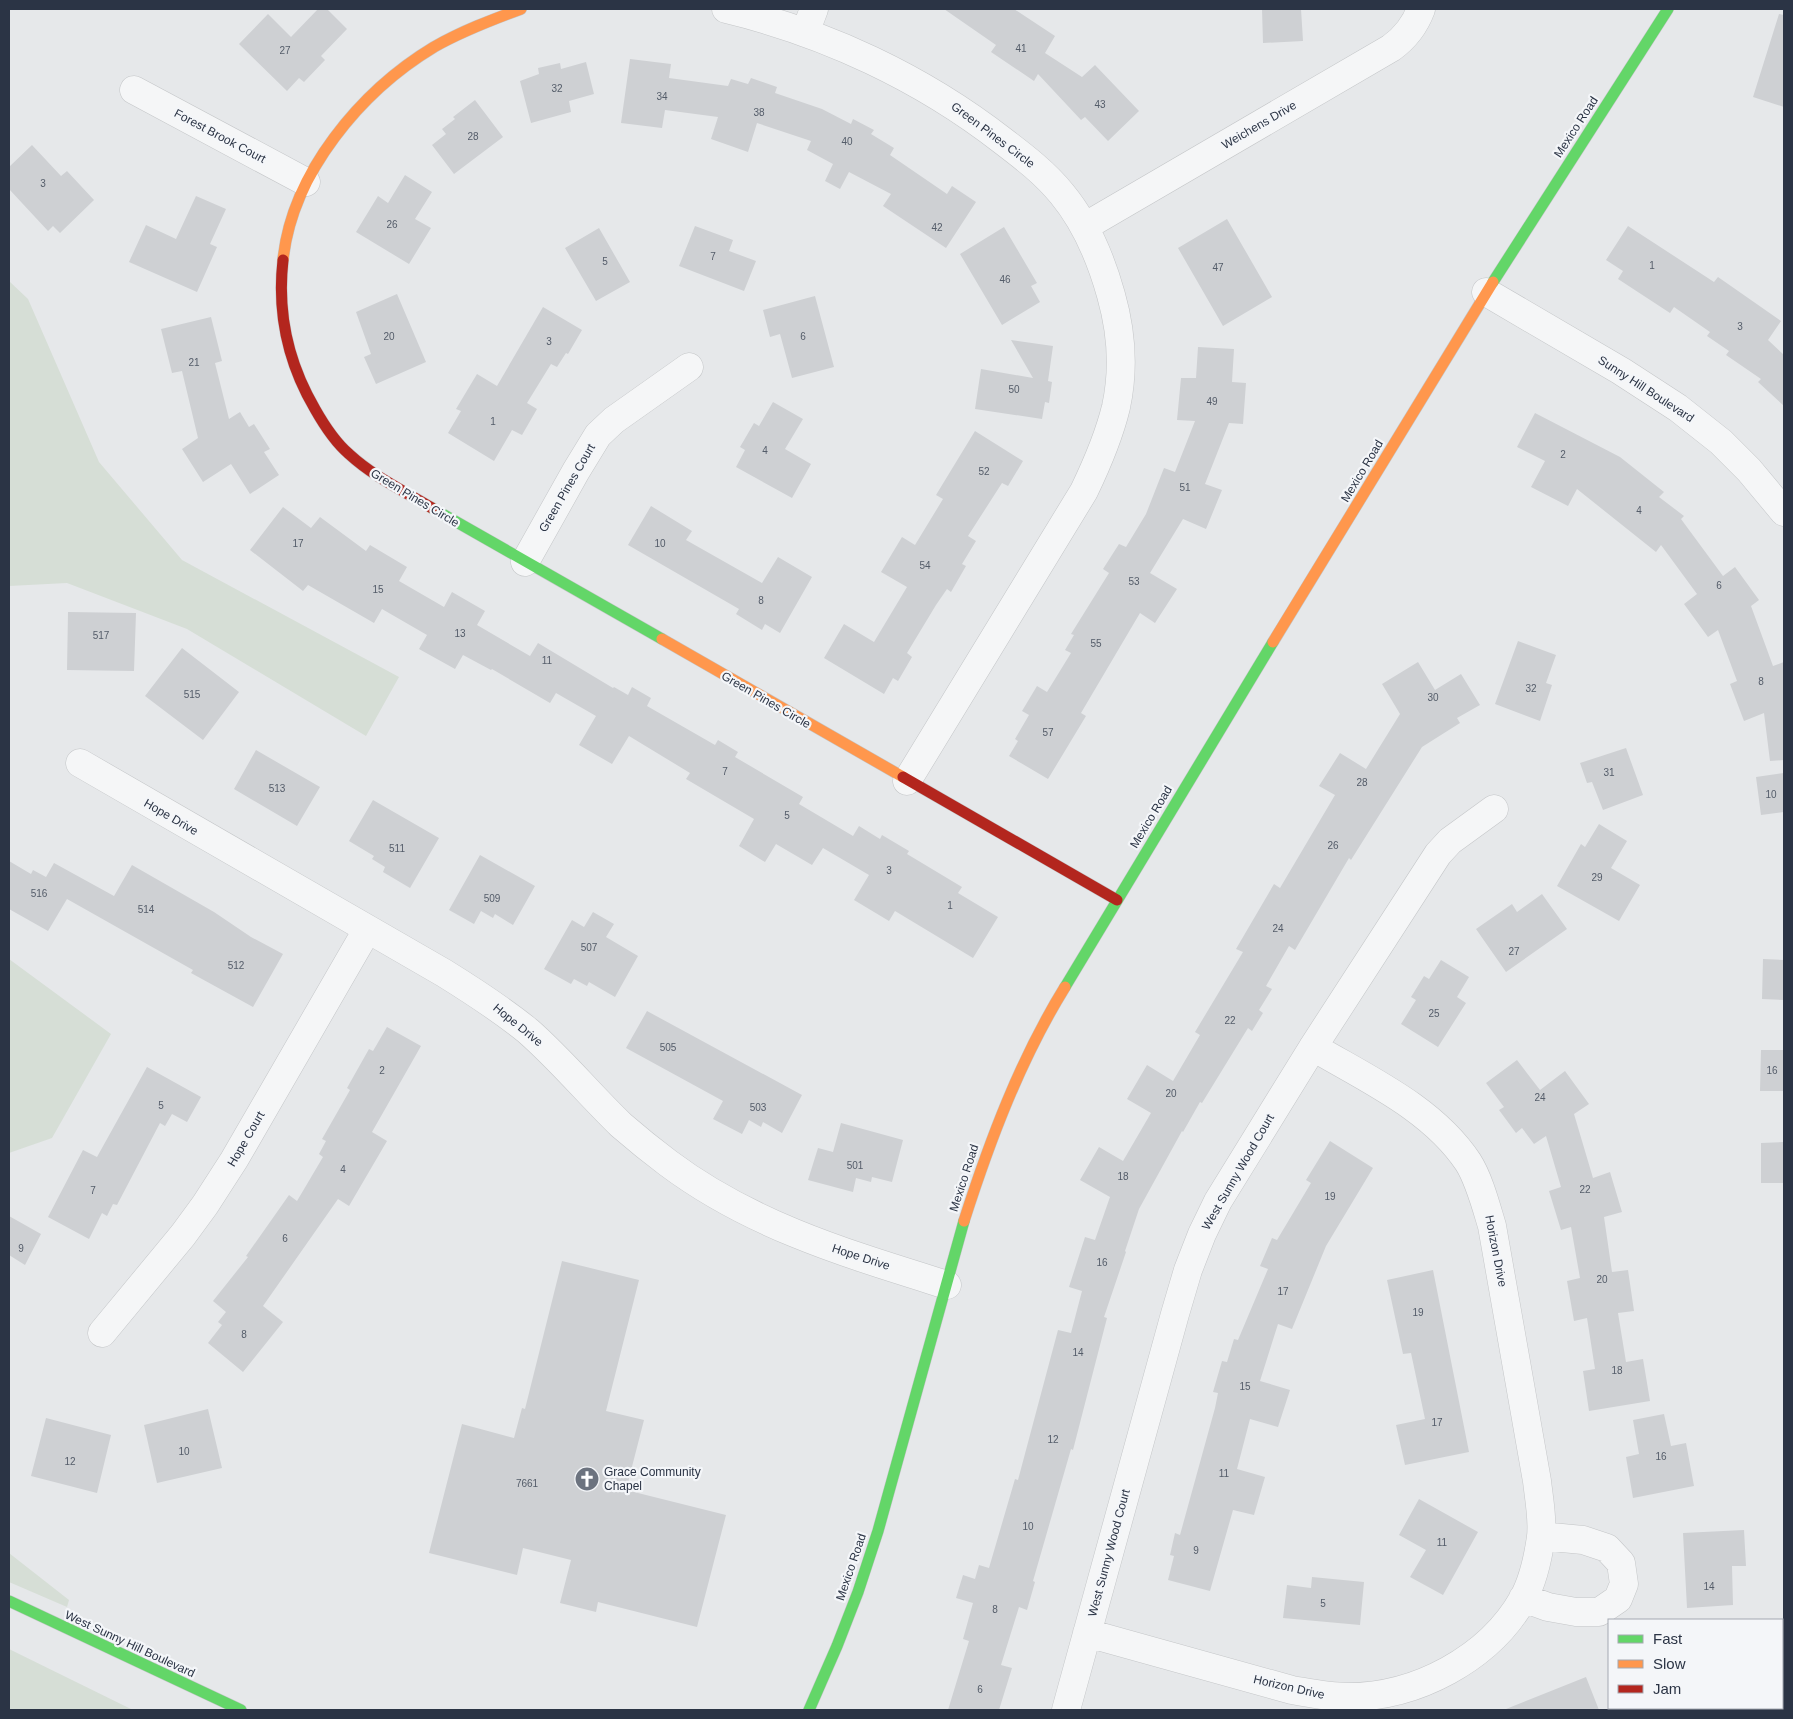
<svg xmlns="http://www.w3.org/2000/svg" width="1793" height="1719" font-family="Arial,sans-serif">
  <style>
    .green { fill: #d6ded6 }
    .building { fill: #ced0d3 }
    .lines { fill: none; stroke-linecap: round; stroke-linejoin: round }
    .street-casing { stroke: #c4c6c8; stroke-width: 29 }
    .fast-casing { stroke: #c4c6c8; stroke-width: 12 }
    .slow-casing { stroke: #c4c6c8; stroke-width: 12 }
    .jam-casing { stroke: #c4c6c8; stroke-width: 12 }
    .street { stroke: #f5f6f7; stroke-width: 28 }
    .fast { stroke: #63d668; stroke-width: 11 }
    .slow { stroke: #ff974d; stroke-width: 11 }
    .jam { stroke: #b3261e; stroke-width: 11 }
    .labels { text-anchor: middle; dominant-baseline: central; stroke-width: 4.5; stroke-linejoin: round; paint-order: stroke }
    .number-label { font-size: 10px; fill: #545c69 }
    .street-label { font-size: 12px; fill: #2b3445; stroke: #f4f6f9 }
    .poi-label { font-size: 12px; fill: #2b3445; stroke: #f4f6f9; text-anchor: start }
  </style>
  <rect width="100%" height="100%" fill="#e6e8ea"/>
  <path class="green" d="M 9,281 L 28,299 L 99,462 L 182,560 L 399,677 L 366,736 L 187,629 L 67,583 L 9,586 Z
    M 9,959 L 111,1034 L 52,1138 L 9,1153 Z
    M 9,1553 L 69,1600 L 67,1607 L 9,1582 Z
    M 9,1649 L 133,1710 L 9,1710 Z"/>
  <path class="building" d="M 318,9 L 327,9 L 347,29 L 321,56 L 325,60 L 304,82 L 299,78 L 287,91 L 239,44 L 268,14 L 291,37 Z
    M 944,9 L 1014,9 L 1055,36 L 1045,53 L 1082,77 L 1095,65 L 1139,111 L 1108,141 L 1085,117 L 1081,120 L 1038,74 L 1034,81 L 991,52 L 996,45 Z
    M 1262,9 L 1301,9 L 1303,41 L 1263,43 Z
    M 1779,14 L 1784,15 L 1784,107 L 1753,97 Z
    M 630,59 L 671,64 L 669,78 L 728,86 L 731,79 L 748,84 L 751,78 L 777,87 L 775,93 L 822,109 L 851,124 L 853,119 L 874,130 L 871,134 L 894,148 L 890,155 L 947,194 L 952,186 L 976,202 L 946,248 L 883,206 L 891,194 L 849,172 L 840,189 L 825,181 L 833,164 L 807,150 L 811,141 L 757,123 L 748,152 L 711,139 L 718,117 L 665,110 L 662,128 L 621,123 Z
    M 586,62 L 594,94 L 569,101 L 571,112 L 531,123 L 520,81 L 539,74 L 538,68 L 560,63 L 561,69 Z
    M 475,100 L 503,137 L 454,174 L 432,145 L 446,134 L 442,129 L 455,119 L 453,117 Z
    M 32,145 L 61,176 L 67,171 L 94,200 L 60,233 L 53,226 L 48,231 L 9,189 L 9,167 Z
    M 405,175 L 432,192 L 415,219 L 431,228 L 409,264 L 356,232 L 378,196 L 388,203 Z
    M 196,196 L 226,209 L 210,244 L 217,247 L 197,292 L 129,262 L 146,225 L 176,239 Z
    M 1227,219 L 1272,297 L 1223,326 L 1178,248 Z
    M 695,226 L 733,240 L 729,251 L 756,261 L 744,291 L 679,266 Z
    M 1628,226 L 1714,282 L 1718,277 L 1781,321 L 1768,340 L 1784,355 L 1784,406 L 1758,382 L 1761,379 L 1726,355 L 1729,351 L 1707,336 L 1710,332 L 1674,307 L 1670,313 L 1618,279 L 1623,271 L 1606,260 Z
    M 1004,227 L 1037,283 L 1031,286 L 1040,302 L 1002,325 L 960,254 Z
    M 599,228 L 630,282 L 596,301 L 565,248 Z
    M 397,294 L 426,362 L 376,384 L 364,357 L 371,354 L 356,312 Z
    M 815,296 L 834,367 L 792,378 L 780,334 L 770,337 L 763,310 Z
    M 543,307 L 582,330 L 568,354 L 566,353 L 557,367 L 551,364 L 527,403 L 537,409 L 522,435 L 512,430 L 494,461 L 448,433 L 461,411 L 456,409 L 477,374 L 497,386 Z
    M 211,317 L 222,361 L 215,363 L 229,419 L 240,412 L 249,427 L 254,424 L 270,449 L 264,452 L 279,475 L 250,494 L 231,464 L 203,482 L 182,449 L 198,438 L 182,371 L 172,373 L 161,329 Z
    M 1011,340 L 1053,346 L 1048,381 L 1052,382 L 1049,403 L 1045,402 L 1042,419 L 975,409 L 981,369 L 1033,378 Z
    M 1198,347 L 1234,349 L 1232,382 L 1246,383 L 1243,424 L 1229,423 L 1205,484 L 1222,490 L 1206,529 L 1183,519 L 1150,573 L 1177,589 L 1155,623 L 1140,613 L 1081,713 L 1086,716 L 1048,779 L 1009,756 L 1018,741 L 1015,739 L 1029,715 L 1022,711 L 1037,686 L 1047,692 L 1071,653 L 1065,650 L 1074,635 L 1071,634 L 1109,573 L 1103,569 L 1119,544 L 1126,547 L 1146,514 L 1164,468 L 1175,472 L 1195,421 L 1177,420 L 1181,378 L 1196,378 Z
    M 773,402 L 803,419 L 785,449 L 811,464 L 792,498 L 736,467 L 745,450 L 740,447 L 754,423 L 759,426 Z
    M 1535,413 L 1620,457 L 1664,492 L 1659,497 L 1684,516 L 1681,519 L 1723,576 L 1735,567 L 1759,600 L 1751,606 L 1773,666 L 1784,662 L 1784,760 L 1770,761 L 1764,713 L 1744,721 L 1730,684 L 1737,681 L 1718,630 L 1708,637 L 1684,604 L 1697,594 L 1661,545 L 1656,552 L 1577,489 L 1568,506 L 1531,487 L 1545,461 L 1517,447 Z
    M 975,431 L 1023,461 L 1008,486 L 1002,483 L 968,536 L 976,541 L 962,564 L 966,566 L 951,592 L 947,589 L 936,605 L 907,653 L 912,657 L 898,681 L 893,678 L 884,694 L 824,658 L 844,624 L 874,642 L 907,587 L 881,572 L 902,537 L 915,545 L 943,499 L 936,495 Z
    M 651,506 L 692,531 L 686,540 L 762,583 L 778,557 L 812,577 L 780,633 L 765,624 L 762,630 L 736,614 L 739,609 L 628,545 Z
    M 283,507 L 311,528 L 320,517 L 366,551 L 370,545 L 407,567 L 399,581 L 444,607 L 452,592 L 485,611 L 477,625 L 530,656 L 538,643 L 613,688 L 614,687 L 628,695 L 632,687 L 651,698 L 647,706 L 715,745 L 718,740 L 738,752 L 735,757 L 803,797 L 799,804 L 853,836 L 859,826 L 880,839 L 882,835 L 909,851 L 907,854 L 962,887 L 958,893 L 998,917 L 973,958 L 895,911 L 889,921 L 854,900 L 869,875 L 823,848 L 812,865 L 776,844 L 765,862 L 739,846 L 754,819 L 686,779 L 690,773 L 629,736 L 612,764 L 579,745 L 596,716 L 556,693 L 550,703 L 492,669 L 491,670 L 463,655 L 455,669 L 419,649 L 427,635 L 382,609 L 374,623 L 308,585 L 303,591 L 250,550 Z
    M 68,612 L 136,613 L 134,671 L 67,670 Z
    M 1518,641 L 1556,655 L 1546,683 L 1552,685 L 1540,721 L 1495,704 Z
    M 182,648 L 239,692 L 203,740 L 145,696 Z
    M 1418,662 L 1435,690 L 1461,674 L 1480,705 L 1457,718 L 1460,723 L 1422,747 L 1351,860 L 1349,858 L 1295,950 L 1289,946 L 1266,986 L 1272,989 L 1259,1010 L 1263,1013 L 1252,1031 L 1248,1028 L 1202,1103 L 1200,1102 L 1183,1132 L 1182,1131 L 1139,1209 L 1125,1251 L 1126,1252 L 1104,1317 L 1107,1318 L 1073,1450 L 1071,1449 L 1033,1581 L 1035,1582 L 1027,1610 L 1019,1607 L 1001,1665 L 1012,1668 L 999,1710 L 948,1710 L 969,1641 L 963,1639 L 973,1603 L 956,1598 L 963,1575 L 975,1579 L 979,1565 L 989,1568 L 1015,1479 L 1018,1480 L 1058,1330 L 1071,1333 L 1082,1291 L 1069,1287 L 1085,1237 L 1095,1240 L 1110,1197 L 1080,1180 L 1099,1147 L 1123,1161 L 1151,1113 L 1127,1099 L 1147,1065 L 1173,1081 L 1200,1035 L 1195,1032 L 1243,952 L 1236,949 L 1274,884 L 1280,888 L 1335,795 L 1319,786 L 1340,753 L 1366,769 L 1400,714 L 1382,684 Z
    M 1626,748 L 1643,795 L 1603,810 L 1592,782 L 1587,783 L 1580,763 Z
    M 256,750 L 320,787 L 297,826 L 234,789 Z
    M 1784,773 L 1784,812 L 1761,815 L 1756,777 Z
    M 373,800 L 439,838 L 410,888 L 383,872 L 385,867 L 372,859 L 374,856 L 349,841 Z
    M 1599,824 L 1627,841 L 1611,868 L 1640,885 L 1619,921 L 1557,886 L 1581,844 L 1585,847 Z
    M 480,855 L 535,886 L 513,925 L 495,914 L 493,918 L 481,911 L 474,924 L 449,910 Z
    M 9,861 L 31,874 L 33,870 L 46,877 L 54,863 L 114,896 L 132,865 L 214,912 L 251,937 L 283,954 L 253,1007 L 191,973 L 193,970 L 67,899 L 48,931 L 9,909 Z
    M 1542,894 L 1567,929 L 1506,972 L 1476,929 L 1512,904 L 1517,912 Z
    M 593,912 L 614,924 L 606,937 L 638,956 L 615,997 L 589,982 L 587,986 L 574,979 L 571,984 L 544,969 L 572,920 L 584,927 Z
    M 1763,959 L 1784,960 L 1784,1000 L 1762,999 Z
    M 1441,960 L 1469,977 L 1457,997 L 1466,1003 L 1438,1047 L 1401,1024 L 1416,1000 L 1411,997 L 1424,976 L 1429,979 Z
    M 647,1011 L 802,1095 L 782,1133 L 763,1122 L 761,1127 L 749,1120 L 742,1134 L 713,1119 L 723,1101 L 626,1048 Z
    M 387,1027 L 421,1046 L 372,1132 L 387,1141 L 349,1206 L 338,1199 L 263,1306 L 283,1322 L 243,1372 L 208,1343 L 222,1325 L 218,1322 L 226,1312 L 213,1301 L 248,1257 L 246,1256 L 289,1195 L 297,1201 L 323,1157 L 319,1154 L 326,1141 L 322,1139 L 350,1090 L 347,1088 L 369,1049 L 373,1051 Z
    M 1761,1050 L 1784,1050 L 1784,1091 L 1760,1091 Z
    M 1517,1060 L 1540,1090 L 1565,1071 L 1589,1104 L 1574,1114 L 1593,1178 L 1610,1172 L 1622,1212 L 1604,1217 L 1612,1272 L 1628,1270 L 1634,1311 L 1618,1313 L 1626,1362 L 1643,1359 L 1650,1401 L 1589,1411 L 1583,1371 L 1595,1369 L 1587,1318 L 1574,1321 L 1567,1281 L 1580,1278 L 1571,1227 L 1561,1230 L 1549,1191 L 1561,1187 L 1546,1136 L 1534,1144 L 1522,1128 L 1516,1133 L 1499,1110 L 1504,1107 L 1486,1083 Z
    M 147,1067 L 201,1097 L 187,1122 L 172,1114 L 165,1126 L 160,1123 L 117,1205 L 113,1204 L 107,1216 L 102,1213 L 89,1239 L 48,1217 L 83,1150 L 97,1157 Z
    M 841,1123 L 903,1140 L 892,1182 L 872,1177 L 871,1182 L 856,1178 L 853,1192 L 808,1180 L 818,1148 L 833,1152 Z
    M 1330,1141 L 1373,1168 L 1326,1246 L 1292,1329 L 1278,1324 L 1260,1381 L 1290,1390 L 1278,1427 L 1250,1419 L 1237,1469 L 1265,1477 L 1254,1515 L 1233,1510 L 1210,1591 L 1168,1580 L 1174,1556 L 1170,1555 L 1175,1533 L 1180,1535 L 1215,1408 L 1218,1393 L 1213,1392 L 1222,1361 L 1227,1362 L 1234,1339 L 1238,1340 L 1268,1269 L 1260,1266 L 1272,1238 L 1277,1240 L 1311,1183 L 1306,1180 Z
    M 1784,1142 L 1784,1183 L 1761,1183 L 1761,1143 Z
    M 9,1216 L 41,1234 L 25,1265 L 9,1255 Z
    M 562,1261 L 639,1280 L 606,1411 L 644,1420 L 626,1490 L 726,1515 L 697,1627 L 598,1602 L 596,1612 L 560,1603 L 571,1560 L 523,1548 L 517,1575 L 429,1553 L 462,1424 L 514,1438 L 522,1408 L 525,1409 Z
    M 1433,1270 L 1469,1452 L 1405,1465 L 1396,1425 L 1425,1419 L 1411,1353 L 1403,1354 L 1387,1280 Z
    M 208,1409 L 222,1468 L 157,1483 L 144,1425 Z
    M 1664,1414 L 1671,1446 L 1686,1443 L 1694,1486 L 1633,1498 L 1626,1457 L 1639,1454 L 1633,1420 Z
    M 46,1418 L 111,1435 L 97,1493 L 31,1476 Z
    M 1419,1499 L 1478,1532 L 1443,1595 L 1410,1577 L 1426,1550 L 1399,1535 Z
    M 1744,1530 L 1746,1566 L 1732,1566 L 1733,1605 L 1687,1608 L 1683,1533 Z
    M 1312,1577 L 1364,1582 L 1360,1625 L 1283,1618 L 1287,1585 L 1311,1588 Z
    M 1586,1677 L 1599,1710 L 1507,1710 L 1506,1709 Z"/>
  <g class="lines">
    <defs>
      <path id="street" d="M 726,9 C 826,33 922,78 1003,141 C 1024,157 1045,173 1062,194 C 1086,223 1101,259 1111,295 C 1121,330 1124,370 1116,407 C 1109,436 1097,464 1084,491 L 907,781
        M 805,33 L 814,9
        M 134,90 L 306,182
        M 1084,227 L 1391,48 C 1405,38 1415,25 1421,9
        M 1486,292 L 1621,371 L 1678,408 L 1721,442 L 1749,470 L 1784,512
        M 525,562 L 576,471 L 598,435 L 614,420 L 689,367
        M 80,763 L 444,973 C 473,991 501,1009 528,1031 C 561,1060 589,1094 621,1125 C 636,1138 652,1151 668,1163 C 752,1226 848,1254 947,1285
        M 102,1333 L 183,1235 L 205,1205 L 234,1160 L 367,930
        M 1523,1598 L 1548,1607 L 1576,1612 L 1599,1612 L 1618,1599 L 1624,1584 L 1621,1563 L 1607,1548 L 1583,1540 L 1541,1536
        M 1087,1633 L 1292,1690 C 1310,1693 1329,1697 1348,1697 C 1416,1697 1489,1659 1523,1599 C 1533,1581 1538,1558 1541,1537 C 1543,1519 1539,1499 1537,1481 L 1492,1226 C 1486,1206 1479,1179 1468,1162 C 1432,1108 1367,1079 1313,1047
        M 1066,1710 L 1175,1314 L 1188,1270 L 1202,1234 L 1218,1201 L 1313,1047 L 1438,854 L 1450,841 L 1494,809"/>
      <path id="fast" d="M 1493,282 L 1668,9
        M 432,508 L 662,639
        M 1065,987 L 1273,642
        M 9,1601 L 241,1710
        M 809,1710 L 837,1646 L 858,1592 L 878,1531 L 964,1221"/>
      <path id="slow" d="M 283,260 C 292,173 361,91 434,47 C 462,31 491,20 521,9
        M 662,639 L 903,777
        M 1273,642 L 1493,282
        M 964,1221 C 990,1140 1020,1060 1065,987"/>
      <path id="jam" d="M 283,260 C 277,313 288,363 315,409 C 324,425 335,442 349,454 C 374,477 404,491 432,508
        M 903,777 L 1117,900"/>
    </defs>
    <use href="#street" class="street-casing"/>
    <use href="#fast" class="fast-casing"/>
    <use href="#slow" class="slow-casing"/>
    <use href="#jam" class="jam-casing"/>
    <use href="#street" class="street"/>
    <use href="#fast" class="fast"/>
    <use href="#slow" class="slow"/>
    <use href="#jam" class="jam"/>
  </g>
  <defs>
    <symbol id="church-disc" viewBox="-11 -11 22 22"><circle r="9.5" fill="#6c737f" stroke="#f4f6f9"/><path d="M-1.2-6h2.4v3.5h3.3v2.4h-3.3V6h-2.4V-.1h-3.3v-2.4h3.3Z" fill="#fff"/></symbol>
  </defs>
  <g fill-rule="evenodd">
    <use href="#church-disc" x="573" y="1465" width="28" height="28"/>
  </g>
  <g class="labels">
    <g class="number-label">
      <text x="1021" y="48">41</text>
      <text x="285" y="50">27</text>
      <text x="557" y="88">32</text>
      <text x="662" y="96">34</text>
      <text x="1100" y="104">43</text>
      <text x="759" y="112">38</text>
      <text x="473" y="136">28</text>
      <text x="847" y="141">40</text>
      <text x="43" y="183">3</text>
      <text x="392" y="224">26</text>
      <text x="937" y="227">42</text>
      <text x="713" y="256">7</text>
      <text x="605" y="261">5</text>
      <text x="1652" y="265">1</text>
      <text x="1218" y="267">47</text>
      <text x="1005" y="279">46</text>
      <text x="1740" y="326">3</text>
      <text x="389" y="336">20</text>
      <text x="803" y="336">6</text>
      <text x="549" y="341">3</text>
      <text x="194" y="362">21</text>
      <text x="1014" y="389">50</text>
      <text x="1212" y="401">49</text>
      <text x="493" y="421">1</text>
      <text x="765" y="450">4</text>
      <text x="1563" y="454">2</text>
      <text x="984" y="471">52</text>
      <text x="1185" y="487">51</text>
      <text x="1639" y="510">4</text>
      <text x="298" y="543">17</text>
      <text x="660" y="543">10</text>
      <text x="925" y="565">54</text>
      <text x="1134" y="581">53</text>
      <text x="1719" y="585">6</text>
      <text x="378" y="589">15</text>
      <text x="761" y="600">8</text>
      <text x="460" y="633">13</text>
      <text x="101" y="635">517</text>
      <text x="1096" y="643">55</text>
      <text x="547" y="660">11</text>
      <text x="1761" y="681">8</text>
      <text x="1531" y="688">32</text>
      <text x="192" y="694">515</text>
      <text x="1433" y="697">30</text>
      <text x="1048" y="732">57</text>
      <text x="725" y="771">7</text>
      <text x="1609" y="772">31</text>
      <text x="1362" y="782">28</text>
      <text x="277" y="788">513</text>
      <text x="1771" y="794">10</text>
      <text x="787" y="815">5</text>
      <text x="1333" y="845">26</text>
      <text x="397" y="848">511</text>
      <text x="889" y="870">3</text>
      <text x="1597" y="877">29</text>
      <text x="39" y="893">516</text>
      <text x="492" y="898">509</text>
      <text x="950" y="905">1</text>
      <text x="146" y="909">514</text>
      <text x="1278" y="928">24</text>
      <text x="589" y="947">507</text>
      <text x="1514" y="951">27</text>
      <text x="236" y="965">512</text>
      <text x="1434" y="1013">25</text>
      <text x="1230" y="1020">22</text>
      <text x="668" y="1047">505</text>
      <text x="382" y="1070">2</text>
      <text x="1772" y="1070">16</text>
      <text x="1171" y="1093">20</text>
      <text x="1540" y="1097">24</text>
      <text x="161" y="1105">5</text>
      <text x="758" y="1107">503</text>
      <text x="855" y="1165">501</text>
      <text x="343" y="1169">4</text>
      <text x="1123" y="1176">18</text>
      <text x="1585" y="1189">22</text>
      <text x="93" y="1190">7</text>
      <text x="1330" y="1196">19</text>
      <text x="285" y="1238">6</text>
      <text x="21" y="1248">9</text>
      <text x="1102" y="1262">16</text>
      <text x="1602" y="1279">20</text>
      <text x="1283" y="1291">17</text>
      <text x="1418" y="1312">19</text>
      <text x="244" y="1334">8</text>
      <text x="1078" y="1352">14</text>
      <text x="1617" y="1370">18</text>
      <text x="1245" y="1386">15</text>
      <text x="1437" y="1422">17</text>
      <text x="1053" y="1439">12</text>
      <text x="184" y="1451">10</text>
      <text x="1661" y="1456">16</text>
      <text x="70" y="1461">12</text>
      <text x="1224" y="1473">11</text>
      <text x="527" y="1483">7661</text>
      <text x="1028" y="1526">10</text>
      <text x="1442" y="1542">11</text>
      <text x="1196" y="1550">9</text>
      <text x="1709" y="1586">14</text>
      <text x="1323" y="1603">5</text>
      <text x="995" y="1609">8</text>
      <text x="980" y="1689">6</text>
    </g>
    <g class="street-label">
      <text transform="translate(1259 125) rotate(-30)">Weichens Drive</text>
      <text transform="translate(1576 127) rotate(-57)">Mexico Road</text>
      <text transform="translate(993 135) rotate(37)">Green Pines Circle</text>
      <text transform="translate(220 136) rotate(28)">Forest Brook Court</text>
      <text transform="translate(1646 389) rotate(33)">Sunny Hill Boulevard</text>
      <text transform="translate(1362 471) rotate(-59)">Mexico Road</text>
      <text transform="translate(567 488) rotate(-60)">Green Pines Court</text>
      <text transform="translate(415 498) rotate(31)">Green Pines Circle</text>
      <text transform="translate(766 700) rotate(30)">Green Pines Circle</text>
      <text transform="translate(171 817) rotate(30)">Hope Drive</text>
      <text transform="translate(1151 817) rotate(-59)">Mexico Road</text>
      <text transform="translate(518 1025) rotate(39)">Hope Drive</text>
      <text transform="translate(246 1139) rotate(-60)">Hope Court</text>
      <text transform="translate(1238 1172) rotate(-60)">West Sunny Wood Court</text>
      <text transform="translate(964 1178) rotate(-72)">Mexico Road</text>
      <text transform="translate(1496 1251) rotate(79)">Horizon Drive</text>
      <text transform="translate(861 1257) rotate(18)">Hope Drive</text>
      <text transform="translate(1109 1553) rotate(-75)">West Sunny Wood Court</text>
      <text transform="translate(851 1567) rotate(-71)">Mexico Road</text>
      <text transform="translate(130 1644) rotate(25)">West Sunny Hill Boulevard</text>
      <text transform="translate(1289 1687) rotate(13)">Horizon Drive</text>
    </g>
    <g class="poi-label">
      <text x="604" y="1472">Grace Community<tspan x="604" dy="14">Chapel</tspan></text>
    </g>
  </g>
  <rect width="1793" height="1719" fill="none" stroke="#2b3445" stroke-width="20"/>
  <rect x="1608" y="1619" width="175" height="90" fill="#f4f6f9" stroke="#a4a8b1"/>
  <rect x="1618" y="1635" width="25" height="8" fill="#63d668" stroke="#a4a8b1"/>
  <text x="1653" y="1644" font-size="15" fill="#2b3445">Fast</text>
  <rect x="1618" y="1660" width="25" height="8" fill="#ff974d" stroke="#a4a8b1"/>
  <text x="1653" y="1669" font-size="15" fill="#2b3445">Slow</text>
  <rect x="1618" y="1685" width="25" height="8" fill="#b3261e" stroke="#a4a8b1"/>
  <text x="1653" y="1694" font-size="15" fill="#2b3445">Jam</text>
</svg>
